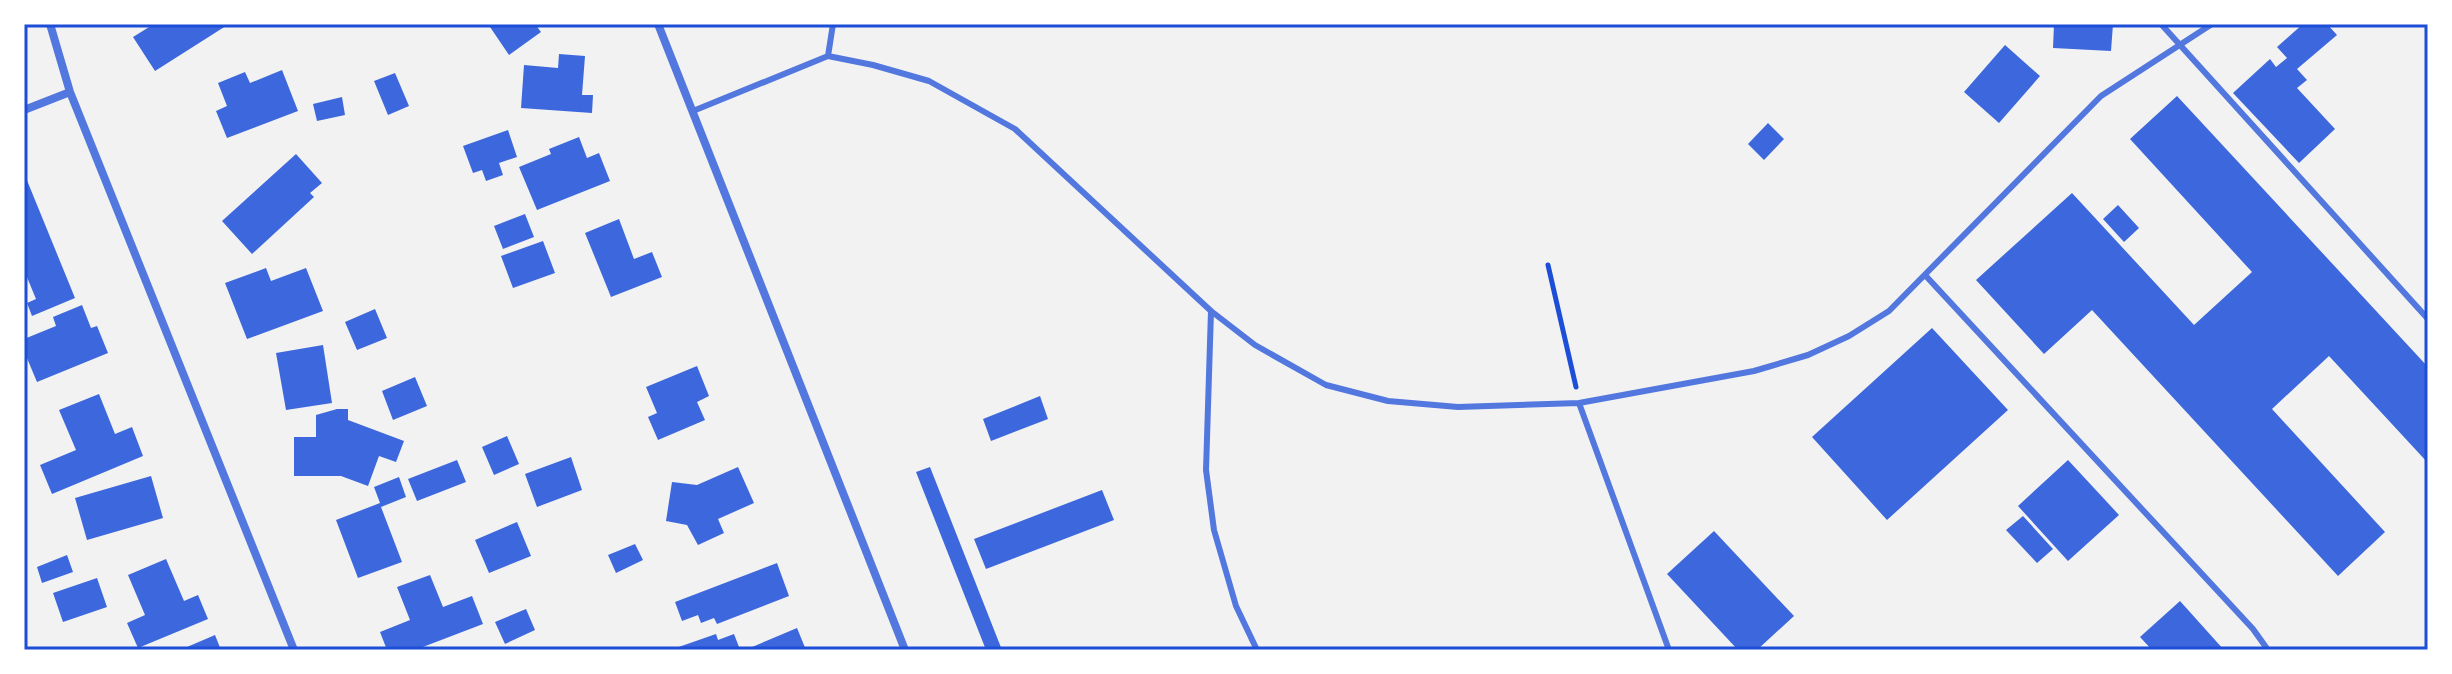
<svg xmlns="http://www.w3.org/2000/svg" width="2452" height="674" font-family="Manrope,sans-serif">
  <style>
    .building { fill: #3d67dc }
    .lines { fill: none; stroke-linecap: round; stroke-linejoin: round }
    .path { stroke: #1d4ed8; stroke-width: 5 }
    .service { stroke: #5277de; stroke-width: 6 }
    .minor { stroke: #5277de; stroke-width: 8 }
    .neatline { fill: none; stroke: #1d4ed8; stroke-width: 3 }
  </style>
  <rect width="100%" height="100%" fill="#f2f2f2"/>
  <path class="building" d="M 154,24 L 229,24 L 155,71 L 133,37 Z
    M 488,24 L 535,24 L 541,32 L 509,55 Z
    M 2054,24 L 2113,24 L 2111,51 L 2053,48 Z
    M 2303,24 L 2327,24 L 2337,35 L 2297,69 L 2307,80 L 2297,88 L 2335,129 L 2299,163 L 2233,93 L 2270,59 L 2276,67 L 2287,58 L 2277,47 Z
    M 2005,45 L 2040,76 L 1999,123 L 1964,92 Z
    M 559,54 L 585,56 L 582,95 L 593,95 L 592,113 L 521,108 L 524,65 L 558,68 Z
    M 282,70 L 298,111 L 227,138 L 216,111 L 227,106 L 218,83 L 245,72 L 250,83 Z
    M 395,73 L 409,106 L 388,115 L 374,81 Z
    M 2177,96 L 2428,367 L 2428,463 L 2329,356 L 2272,409 L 2385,532 L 2338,576 L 2092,310 L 2044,354 L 1976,280 L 2072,193 L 2194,325 L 2252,272 L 2130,139 Z
    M 342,97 L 345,115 L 317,121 L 313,104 Z
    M 1768,123 L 1784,139 L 1764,160 L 1748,144 Z
    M 508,130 L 517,157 L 499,163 L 503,175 L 486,181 L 482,170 L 473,173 L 463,146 Z
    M 579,137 L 587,158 L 599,153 L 610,181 L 537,210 L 519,167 L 551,154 L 549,149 Z
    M 296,154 L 322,183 L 310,193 L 314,197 L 252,254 L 222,221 Z
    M 24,173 L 75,298 L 32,316 L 27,303 L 36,299 L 24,270 Z
    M 2118,205 L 2139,228 L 2124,242 L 2103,219 Z
    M 525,214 L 534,237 L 503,249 L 494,226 Z
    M 619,219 L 634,259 L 652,252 L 662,277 L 611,297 L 585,233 Z
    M 543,241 L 555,273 L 513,288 L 501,256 Z
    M 266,268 L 271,281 L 306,268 L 323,311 L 247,339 L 225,283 Z
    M 82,305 L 91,328 L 97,326 L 108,353 L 37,382 L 24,351 L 24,339 L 56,326 L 53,317 Z
    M 375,309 L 387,338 L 357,350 L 345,322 Z
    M 1932,328 L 2008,410 L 1887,520 L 1812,437 Z
    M 323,345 L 332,403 L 286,410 L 276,353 Z
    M 697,366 L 709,396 L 697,402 L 705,420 L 658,440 L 648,417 L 657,413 L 646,387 Z
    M 415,377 L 427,406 L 393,420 L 382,391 Z
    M 99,394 L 115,434 L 132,427 L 143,456 L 52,494 L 40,465 L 76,450 L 59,410 Z
    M 1040,396 L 1048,419 L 991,441 L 983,419 Z
    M 337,409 L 348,409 L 348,420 L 404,441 L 396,462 L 379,456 L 368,486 L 341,476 L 294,476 L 294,437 L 316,437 L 316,415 Z
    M 507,436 L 519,464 L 494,475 L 482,447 Z
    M 571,457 L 582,490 L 537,507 L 525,474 Z
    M 457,460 L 466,482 L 417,501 L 408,479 Z
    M 2068,460 L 2119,515 L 2068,561 L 2018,506 Z
    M 738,467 L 754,503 L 718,519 L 724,533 L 698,545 L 687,525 L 666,521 L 672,482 L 697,485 Z
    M 930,467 L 1002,650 L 986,650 L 916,472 Z
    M 151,476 L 163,518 L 87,540 L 75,498 Z
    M 399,477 L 406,497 L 381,507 L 402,562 L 358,578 L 336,520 L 380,503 L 374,487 Z
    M 1102,490 L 1114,520 L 986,569 L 974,539 Z
    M 2023,516 L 2053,549 L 2037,563 L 2006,530 Z
    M 517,522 L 531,556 L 489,573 L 475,540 Z
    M 1714,531 L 1794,616 L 1757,650 L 1738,650 L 1667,574 Z
    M 635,544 L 643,560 L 616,573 L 608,555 Z
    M 67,555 L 73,572 L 42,583 L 37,567 Z
    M 166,559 L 184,601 L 198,595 L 208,619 L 138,648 L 127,623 L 145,615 L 128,575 Z
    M 777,563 L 789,596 L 717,624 L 714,618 L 701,623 L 698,615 L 682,621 L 675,602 Z
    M 430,575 L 443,607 L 472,596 L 483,624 L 415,650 L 387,650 L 380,632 L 410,620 L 397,587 Z
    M 97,578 L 107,607 L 63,622 L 53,593 Z
    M 2180,601 L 2224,650 L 2152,650 L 2140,637 Z
    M 526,609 L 535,630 L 505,644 L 495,622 Z
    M 797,628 L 806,650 L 745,650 Z
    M 716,634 L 718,640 L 734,634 L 739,647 L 728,650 L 670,650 Z
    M 215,635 L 221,650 L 180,650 Z"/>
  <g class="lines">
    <path class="path" d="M 1548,265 L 1576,387"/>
    <path class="service" d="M 2161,24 L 2428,319
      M 828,56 L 833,24
      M 693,111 L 828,56 L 873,65 L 929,81 L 1015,129 L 1211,311 L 1255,345 L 1326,385 L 1388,401 L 1458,407 L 1579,403 L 1754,371 L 1808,355 L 1849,336 L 1889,311 L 2101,96 L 2212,24
      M 1925,275 L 2253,629 L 2268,650
      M 1211,311 L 1206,470 L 1214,530 L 1236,606 L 1257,650
      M 1579,403 L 1669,650"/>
    <path class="minor" d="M 50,24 L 70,92 L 294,650
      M 658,24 L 905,650
      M 24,110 L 70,92"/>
  </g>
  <rect width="2452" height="674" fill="none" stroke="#ffffff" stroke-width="52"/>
  <rect x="26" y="26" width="2400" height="622" class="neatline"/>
</svg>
